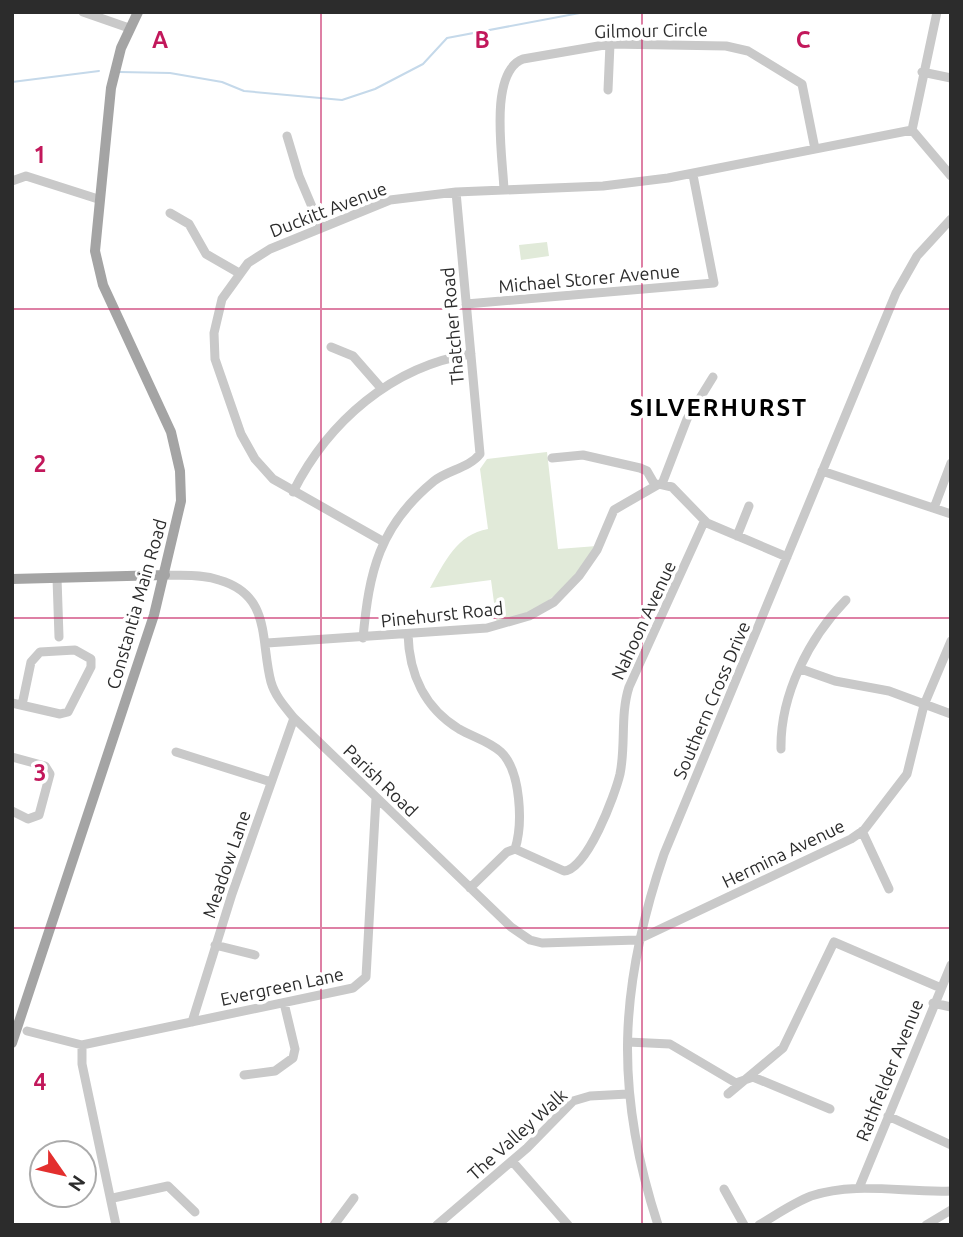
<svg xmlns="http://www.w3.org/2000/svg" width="963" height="1237" font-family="Ubuntu,sans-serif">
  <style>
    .green { fill: #e1ead9 }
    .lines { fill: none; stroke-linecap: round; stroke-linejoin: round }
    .stream { stroke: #c5d9ea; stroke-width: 2 }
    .minor { stroke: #c9c9c9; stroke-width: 9 }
    .major { stroke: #a4a4a4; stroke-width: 10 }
    .grid { fill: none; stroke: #c2185b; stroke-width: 2; stroke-opacity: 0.55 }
    .labels { text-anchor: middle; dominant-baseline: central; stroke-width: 7; stroke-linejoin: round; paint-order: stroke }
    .street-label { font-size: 18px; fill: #2c2c2c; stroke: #fff }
    .district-label { font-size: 24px; font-weight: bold; letter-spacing: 2px; fill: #000; stroke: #fff }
    .grid-label { font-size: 23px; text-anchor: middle; font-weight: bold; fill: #c2185b; stroke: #fff; stroke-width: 7; stroke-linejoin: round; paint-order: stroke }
  </style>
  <rect width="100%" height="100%" fill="#fff"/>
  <path class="green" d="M 547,242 L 549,256 L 521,260 L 519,245 Z
    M 547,452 L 558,549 L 597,546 C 564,590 551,607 497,625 L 491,580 L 430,588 C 444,563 457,534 488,529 L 480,469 L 487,459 Z"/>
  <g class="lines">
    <path class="stream" d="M 120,72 L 170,73 L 222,82 L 244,91 L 342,100 L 375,89 L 423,64 L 447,38 L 585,12
      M 12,82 L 99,71"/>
    <path class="minor" d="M 83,12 L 129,28
      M 937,12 L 912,130 L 951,176
      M 922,72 L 951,78
      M 608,90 L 610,44
      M 287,136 L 299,176 L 321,228
      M 12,181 L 26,176 L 98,199
      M 504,190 C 503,159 488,72 523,59 L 610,44 L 726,46 L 748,51 L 802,84 L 815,149
      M 170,213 L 189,224 L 206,254 L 239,273
      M 466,304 L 714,283 L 693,175
      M 331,347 L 353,356 L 381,388
      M 552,458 L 583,455 L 640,468 L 647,471 L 655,485
      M 822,471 L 951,514
      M 662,484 L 687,419 L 713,377
      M 293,492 C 328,422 392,366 471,354
      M 934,508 L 951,463
      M 737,536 L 749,506
      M 384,542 L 273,479 L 255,459 L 241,434 L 215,359 L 214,333 L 222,299 L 248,263 L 270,249 L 390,200 L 456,192 L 603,186 L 668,178 L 912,130
      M 165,575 C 183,576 201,574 219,580 C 272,595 260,641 271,682 C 275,696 285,707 294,718 L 511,927 L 530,940 L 542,943 L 637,940 L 851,839 L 864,830 L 907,774 L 924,705 L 951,641
      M 57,578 L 59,637
      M 408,634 C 409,674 425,708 459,729 C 473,737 489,741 501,752 C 521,771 523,824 515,849 L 507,852 L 470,888
      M 363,638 C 369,572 379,526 434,481 C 448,470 469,468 480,454 L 456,192
      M 267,643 L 487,628 L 529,616 L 554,602 L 579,576 L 597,550 L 614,510 L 659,484 L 672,487 L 707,523 L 787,557
      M 801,669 L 835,681 L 889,691 L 951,714
      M 12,703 L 60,714 L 68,712 L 91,667 L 91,659 L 75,650 L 40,652 L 31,662 L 22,705
      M 781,749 C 780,695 809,638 846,600
      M 176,752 L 271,782
      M 12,757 L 45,766 L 50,774 L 39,815 L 28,819 L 12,811
      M 862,831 L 889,889
      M 515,849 L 564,871 C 587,870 615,795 620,774 C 626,745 620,715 629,687 L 704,522
      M 215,945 L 255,955
      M 933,1003 L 951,1007
      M 192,1022 L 232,894 L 294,718
      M 27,1031 L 82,1045 L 353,988 L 366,977 L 376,798
      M 628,1042 L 670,1044 L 736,1083 L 753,1077 L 830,1109
      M 82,1045 L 82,1064 L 116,1225
      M 244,1075 L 275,1071 L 293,1058 L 295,1049 L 284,1003
      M 728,1094 L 783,1048 L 834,942 L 941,988
      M 888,1116 L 951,1145
      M 512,1161 L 568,1225
      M 859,1188 L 951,965
      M 724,1189 L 744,1225
      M 113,1198 L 168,1186 L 195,1212
      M 334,1225 L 354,1198
      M 437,1225 L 527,1148 L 573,1101 L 590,1096 L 628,1094
      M 658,1225 C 614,1091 619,986 664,854 L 896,293 L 917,256 L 951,219
      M 759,1225 C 776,1215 793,1203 811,1196 C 857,1181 904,1193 951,1191
      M 926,1225 L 951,1210"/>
    <path class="major" d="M 12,579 L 165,575
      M 12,1043 L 154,615 L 181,501 L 180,471 L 171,432 L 103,285 L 95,251 L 111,88 L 121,48 L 138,12"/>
  </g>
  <path class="grid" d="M 321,12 L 321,1225M 642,12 L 642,1225M 12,309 L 951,309M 12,618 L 951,618M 12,928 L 951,928"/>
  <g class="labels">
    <g class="street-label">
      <text transform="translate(651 30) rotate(-1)">Gilmour Circle</text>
      <text transform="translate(328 209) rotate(-21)">Duckitt Avenue</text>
      <text transform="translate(589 278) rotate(-5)">Michael Storer Avenue</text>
      <text transform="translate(452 326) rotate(-95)">Thatcher Road</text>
      <text transform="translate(136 604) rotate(-74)">Constantia Main Road</text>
      <text transform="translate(442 614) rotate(-6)">Pinehurst Road</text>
      <text transform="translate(643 620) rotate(-65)">Nahoon Avenue</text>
      <text transform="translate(711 700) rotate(-67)">Southern Cross Drive</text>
      <text transform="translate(381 780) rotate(44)">Parish Road</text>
      <text transform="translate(783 853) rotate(-26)">Hermina Avenue</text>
      <text transform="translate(226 864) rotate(-71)">Meadow Lane</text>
      <text transform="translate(282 986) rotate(-12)">Evergreen Lane</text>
      <text transform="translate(889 1070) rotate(-68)">Rathfelder Avenue</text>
      <text transform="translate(517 1134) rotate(-42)">The Valley Walk</text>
    </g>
    <g class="district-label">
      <text x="719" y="407">SILVERHURST</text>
    </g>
  </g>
  <g class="grid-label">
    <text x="160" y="48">A</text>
    <text x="482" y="48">B</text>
    <text x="803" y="48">C</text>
    <text x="40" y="163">1</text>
    <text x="40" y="472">2</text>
    <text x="40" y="781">3</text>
    <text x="40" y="1090">4</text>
  </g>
  <rect width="963" height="1237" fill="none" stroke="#2c2c2c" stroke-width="28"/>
  <g transform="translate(63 1174) rotate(124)"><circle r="33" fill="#ffffff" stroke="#ababab" stroke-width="2"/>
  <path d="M0-5L12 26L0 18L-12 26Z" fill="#e32f2e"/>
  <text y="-10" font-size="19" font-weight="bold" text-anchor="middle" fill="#2c2c2c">N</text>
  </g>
</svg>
